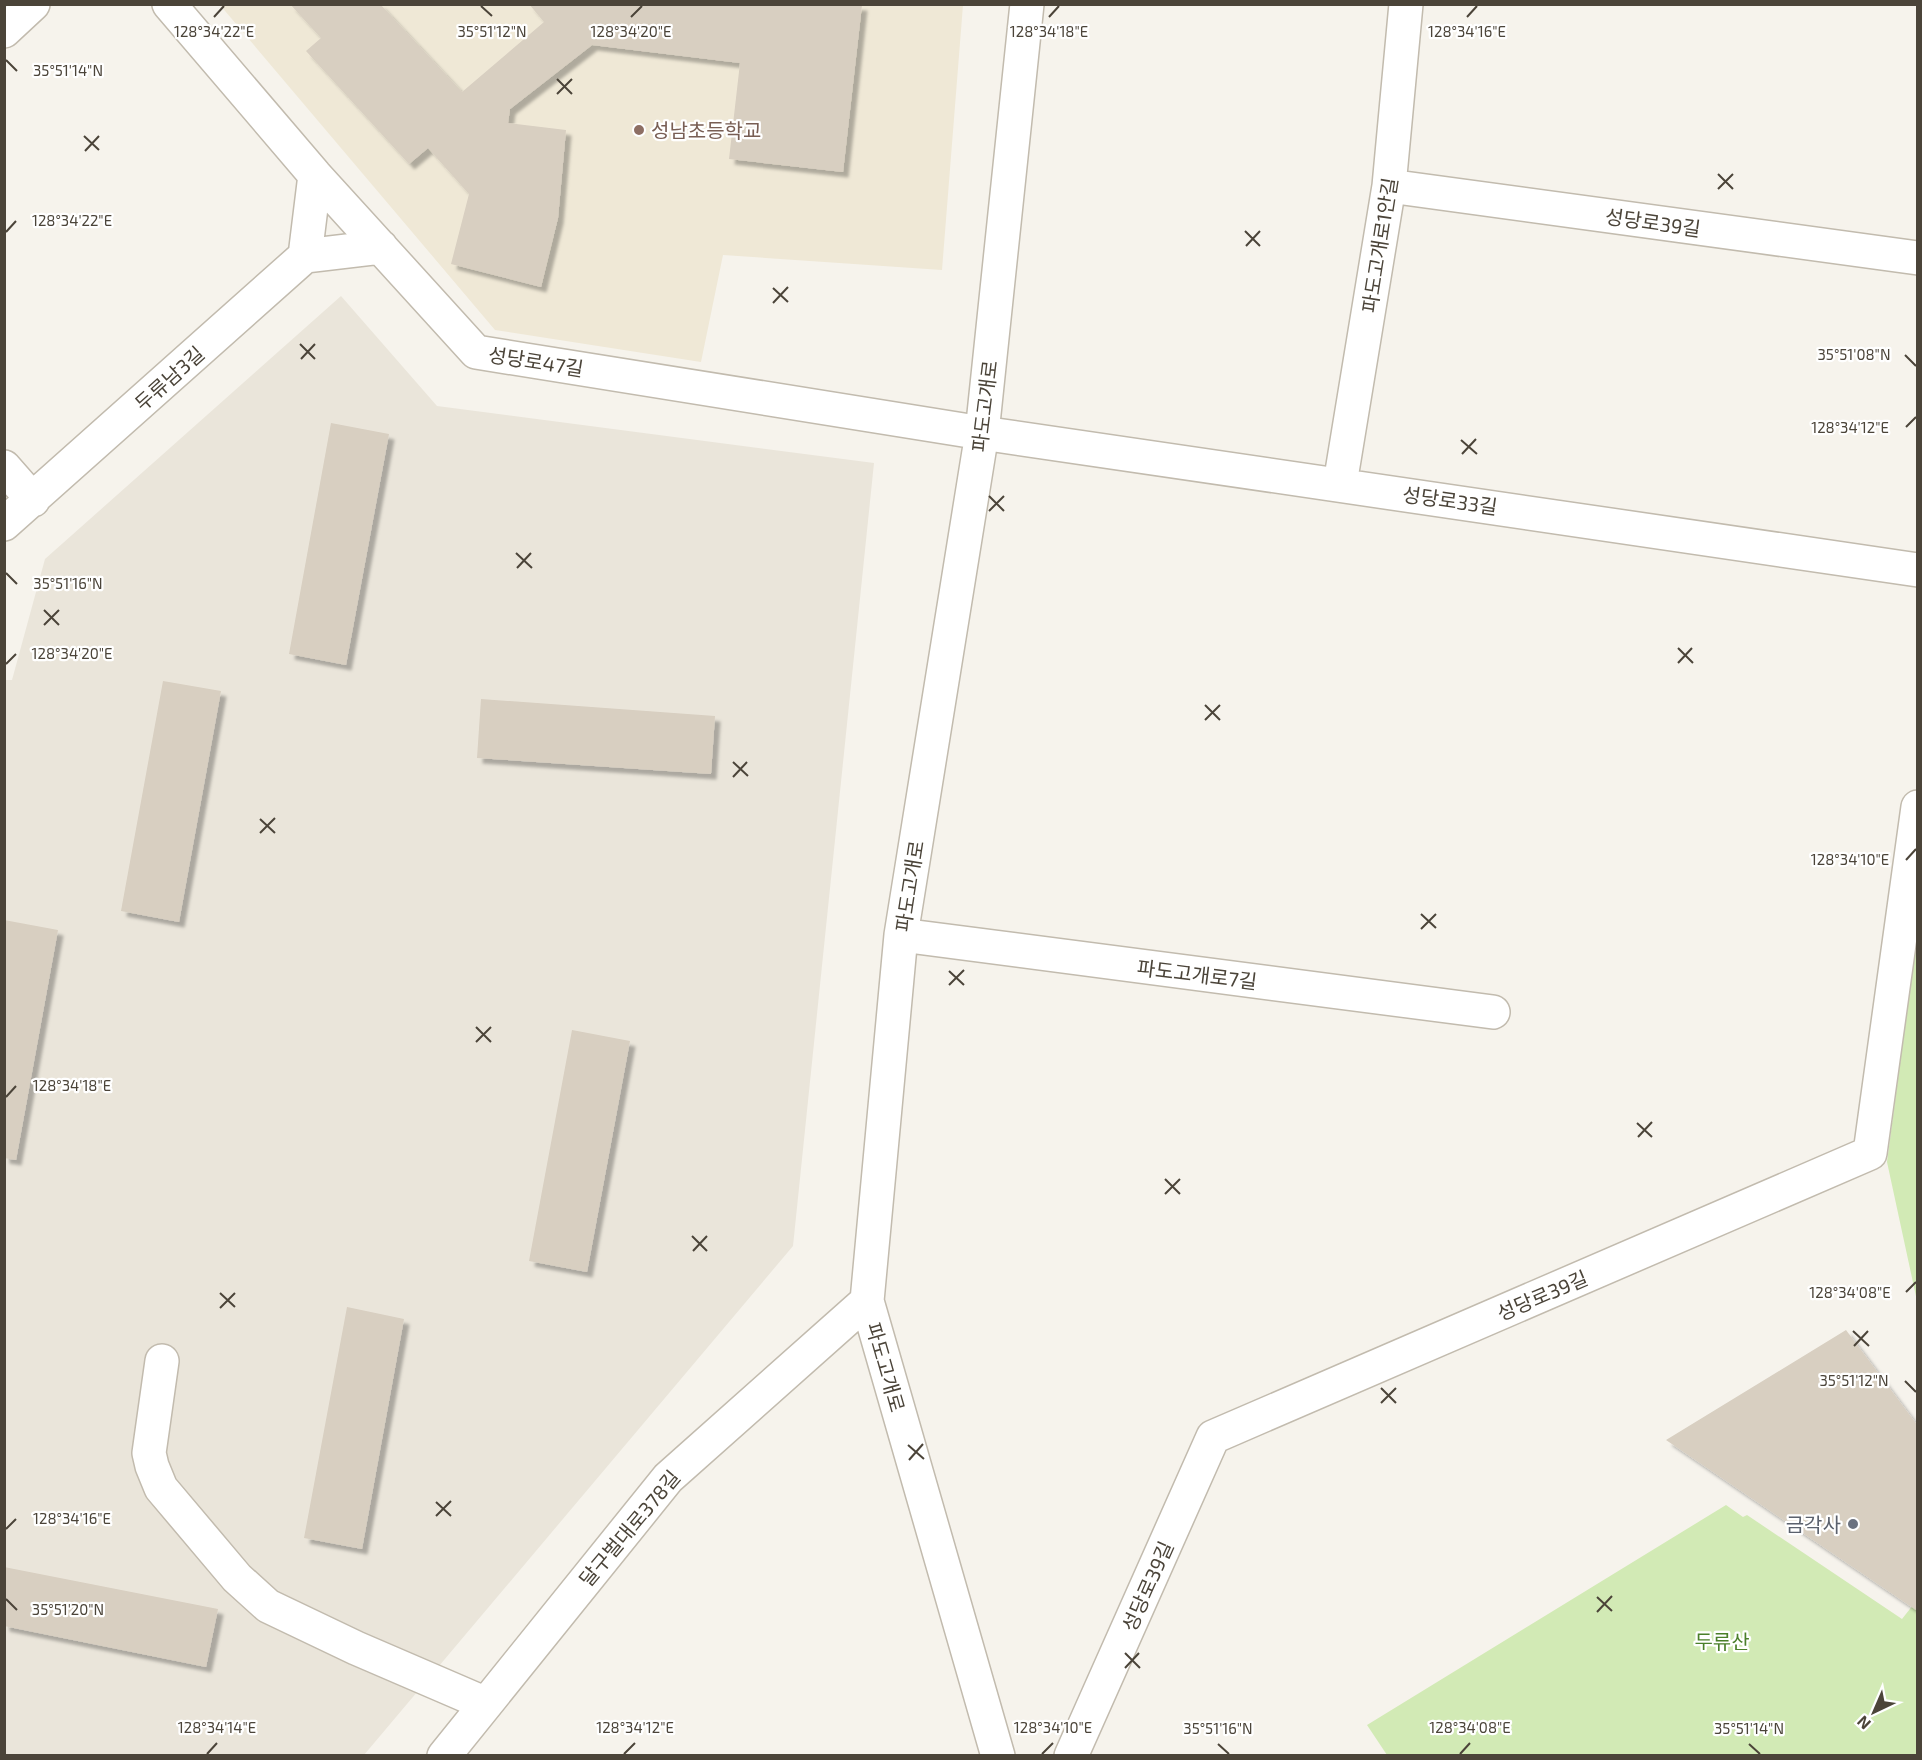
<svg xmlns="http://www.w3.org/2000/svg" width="1922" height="1760" font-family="'Exo 2','Noto Sans KR',sans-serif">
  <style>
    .residential { fill: #eae5da }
    .education { fill: #efe8d6 }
    .green { fill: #d2eab5 }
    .building { fill: #d8cfc1; filter: url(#shadow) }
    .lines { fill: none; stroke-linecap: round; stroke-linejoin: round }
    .minor-casing { stroke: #c2bbae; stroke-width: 36 }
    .minor { stroke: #fff; stroke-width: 33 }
    .ticks { fill: none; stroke: #4b4439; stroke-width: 2 }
    .education-dot { fill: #8d6e63; stroke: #fff; stroke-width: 2 }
    .worship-dot { fill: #6b7280; stroke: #fff; stroke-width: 2 }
    .labels { text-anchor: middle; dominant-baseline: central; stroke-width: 4.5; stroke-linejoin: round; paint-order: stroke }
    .education-label { font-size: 20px; fill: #785e54; stroke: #fff; text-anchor: start }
    .street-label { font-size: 20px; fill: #4b4439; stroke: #fff }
    .worship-label { font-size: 20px; fill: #5b616d; stroke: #fff; text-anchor: end }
    .park-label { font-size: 20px; fill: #4a7f2a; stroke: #fff }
    .ticks-label { font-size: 15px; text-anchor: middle; fill: #4b4439; stroke: #fff; stroke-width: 4.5; stroke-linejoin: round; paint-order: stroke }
  </style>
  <defs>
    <filter id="shadow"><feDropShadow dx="5.5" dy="5.5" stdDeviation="1.5" flood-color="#0004"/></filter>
  </defs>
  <rect width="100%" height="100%" fill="#f6f3ec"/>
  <path class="residential" d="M 341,296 L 437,406 L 874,463 L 793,1246 L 364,1755 L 5,1756 L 4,680 L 12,680 L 45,559 Z"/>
  <path class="education" d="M 220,5 L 963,5 L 942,270 L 723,255 L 701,362 L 495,330 Z"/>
  <path class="green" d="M 1917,934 L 1918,1301 L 1917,1301 L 1887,1162 Z
    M 1726,1505 L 1743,1517 L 1747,1515 L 1902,1619 L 1917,1600 L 1917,1755 L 1387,1755 L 1367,1725 Z"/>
  <path class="building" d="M 290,4 L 380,4 L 462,92 L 544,22 L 529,4 L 862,5 L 843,172 L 729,159 L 740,63 L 592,45 L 510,109 L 508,123 L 566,130 L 558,218 L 541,287 L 451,264 L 469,194 L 428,148 L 409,164 L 306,51 L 321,38 Z
    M 331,423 L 389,434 L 346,665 L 289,654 Z
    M 163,681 L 221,691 L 179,922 L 121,911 Z
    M 481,699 L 715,716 L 711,774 L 477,758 Z
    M 4,920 L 58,930 L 16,1160 L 4,1158 Z
    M 572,1030 L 630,1041 L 587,1272 L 529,1261 Z
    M 347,1307 L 404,1319 L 362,1549 L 304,1538 Z
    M 1846,1330 L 1918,1426 L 1918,1608 L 1916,1610 L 1666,1440 Z
    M 4,1567 L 218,1609 L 206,1667 L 4,1626 Z"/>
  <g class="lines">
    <defs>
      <path id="minor" d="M 169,4 L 315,175 L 476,352 L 982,433 L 1918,570
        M 4,31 L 33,4
        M 315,175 L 305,256 L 381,247
        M 1389,186 L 1918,258
        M 4,467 L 33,500
        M 1340,484 L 1389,186 L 1406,4
        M 4,524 L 305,256
        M 901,935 L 1493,1012
        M 162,1361 L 149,1453 L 152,1466 L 161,1488 L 237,1578 L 268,1606 L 356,1648 L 486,1704
        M 444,1756 L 668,1478 L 867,1301
        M 998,1756 L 867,1301 L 901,935 L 982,433 L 1027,4
        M 1071,1756 L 1213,1437 L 1870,1153 L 1918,807"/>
    </defs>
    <use href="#minor" class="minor-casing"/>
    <use href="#minor" class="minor"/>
  </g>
  <path class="ticks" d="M 481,6 L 492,16M 214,17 L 224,6M 631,17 L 642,6M 1049,17 L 1059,6M 1467,17 L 1477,6M 6,60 L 17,71M 557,79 L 572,94M 557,94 L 572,79M 84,136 L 99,150M 85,151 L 99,136M 1718,174 L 1733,189M 1718,189 L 1733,174M 1245,231 L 1260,246M 6,232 L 16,221M 1246,246 L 1260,231M 773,288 L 788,302M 773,303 L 788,287M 300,344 L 315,359M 1905,355 L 1916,366M 301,359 L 315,344M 1906,427 L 1916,417M 1461,440 L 1477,454M 1462,454 L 1476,439M 989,496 L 1004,511M 989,511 L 1004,496M 516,553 L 532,568M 517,568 L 531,553M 6,573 L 17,584M 44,610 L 59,625M 44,625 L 59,610M 1678,648 L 1693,663M 1678,663 L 1692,648M 6,664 L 16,654M 1205,705 L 1220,720M 1205,720 L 1220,705M 733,762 L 748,776M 733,777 L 747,762M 260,819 L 275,833M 260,833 L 275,818M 1906,860 L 1916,849M 1421,914 L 1436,928M 1421,929 L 1436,914M 949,971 L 964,985M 949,985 L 964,970M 476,1027 L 491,1042M 476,1042 L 491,1027M 6,1097 L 16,1086M 1637,1123 L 1652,1137M 1638,1137 L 1652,1122M 1165,1179 L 1180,1194M 1165,1194 L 1180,1179M 692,1236 L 707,1251M 693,1251 L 707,1236M 1906,1292 L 1916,1282M 220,1293 L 235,1307M 220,1308 L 235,1293M 1853,1331 L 1869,1346M 1854,1346 L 1868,1331M 1905,1381 L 1916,1392M 1381,1388 L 1396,1403M 1381,1403 L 1396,1388M 908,1445 L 924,1459M 909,1460 L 923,1444M 436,1502 L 451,1516M 436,1516 L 451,1501M 6,1529 L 16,1519M 1597,1597 L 1612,1611M 6,1599 L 17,1610M 1597,1612 L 1612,1596M 1125,1653 L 1140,1668M 1125,1668 L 1139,1653M 1218,1744 L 1229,1754M 1749,1744 L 1760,1754M 207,1754 L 217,1743M 624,1754 L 635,1743M 1042,1754 L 1053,1743M 1460,1754 L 1470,1743"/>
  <circle class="education-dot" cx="639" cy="130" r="6"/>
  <circle class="worship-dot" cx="1853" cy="1524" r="6"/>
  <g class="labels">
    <g class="education-label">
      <text x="651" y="130">성남초등학교</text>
    </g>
    <g class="street-label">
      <text transform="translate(1653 222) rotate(8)">성당로39길</text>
      <text transform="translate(1379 245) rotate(-81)">파도고개로1안길</text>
      <text transform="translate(536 361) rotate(9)">성당로47길</text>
      <text transform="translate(169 378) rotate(-42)">두류남3길</text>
      <text transform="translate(984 406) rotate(-83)">파도고개로</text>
      <text transform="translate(1450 500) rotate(8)">성당로33길</text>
      <text transform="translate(909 886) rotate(-81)">파도고개로</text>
      <text transform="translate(1197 974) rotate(7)">파도고개로7길</text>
      <text transform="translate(1542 1295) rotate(-23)">성당로39길</text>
      <text transform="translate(886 1367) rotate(74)">파도고개로</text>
      <text transform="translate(629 1528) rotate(-50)">달구벌대로378길</text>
      <text transform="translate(1147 1586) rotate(-66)">성당로39길</text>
    </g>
    <g class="worship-label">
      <text x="1841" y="1524">금각사</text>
    </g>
    <g class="park-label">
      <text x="1722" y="1641">두류산</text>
    </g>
  </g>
  <g class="ticks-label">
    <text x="492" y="37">35°51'12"N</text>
    <text x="214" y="37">128°34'22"E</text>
    <text x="631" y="37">128°34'20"E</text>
    <text x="1049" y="37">128°34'18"E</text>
    <text x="1467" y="37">128°34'16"E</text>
    <text x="68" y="76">35°51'14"N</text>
    <text x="72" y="226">128°34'22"E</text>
    <text x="1854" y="360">35°51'08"N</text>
    <text x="1850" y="433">128°34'12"E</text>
    <text x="68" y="589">35°51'16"N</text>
    <text x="72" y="659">128°34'20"E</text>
    <text x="1850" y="865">128°34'10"E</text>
    <text x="72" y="1091">128°34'18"E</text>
    <text x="1850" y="1298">128°34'08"E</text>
    <text x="1854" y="1386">35°51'12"N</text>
    <text x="72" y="1524">128°34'16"E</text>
    <text x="68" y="1615">35°51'20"N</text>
    <text x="217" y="1733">128°34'14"E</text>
    <text x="635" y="1733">128°34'12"E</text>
    <text x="1053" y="1733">128°34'10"E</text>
    <text x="1470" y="1733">128°34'08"E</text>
    <text x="1218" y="1734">35°51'16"N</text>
    <text x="1749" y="1734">35°51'14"N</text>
  </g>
  <rect width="1922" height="1760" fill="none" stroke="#4b4439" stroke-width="12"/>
  <g transform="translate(1874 1712) rotate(224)" stroke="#ffffff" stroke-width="4.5" paint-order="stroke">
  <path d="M0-4.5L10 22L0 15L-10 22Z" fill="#4b4439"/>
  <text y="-9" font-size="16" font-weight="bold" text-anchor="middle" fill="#4b4439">N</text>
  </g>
</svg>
